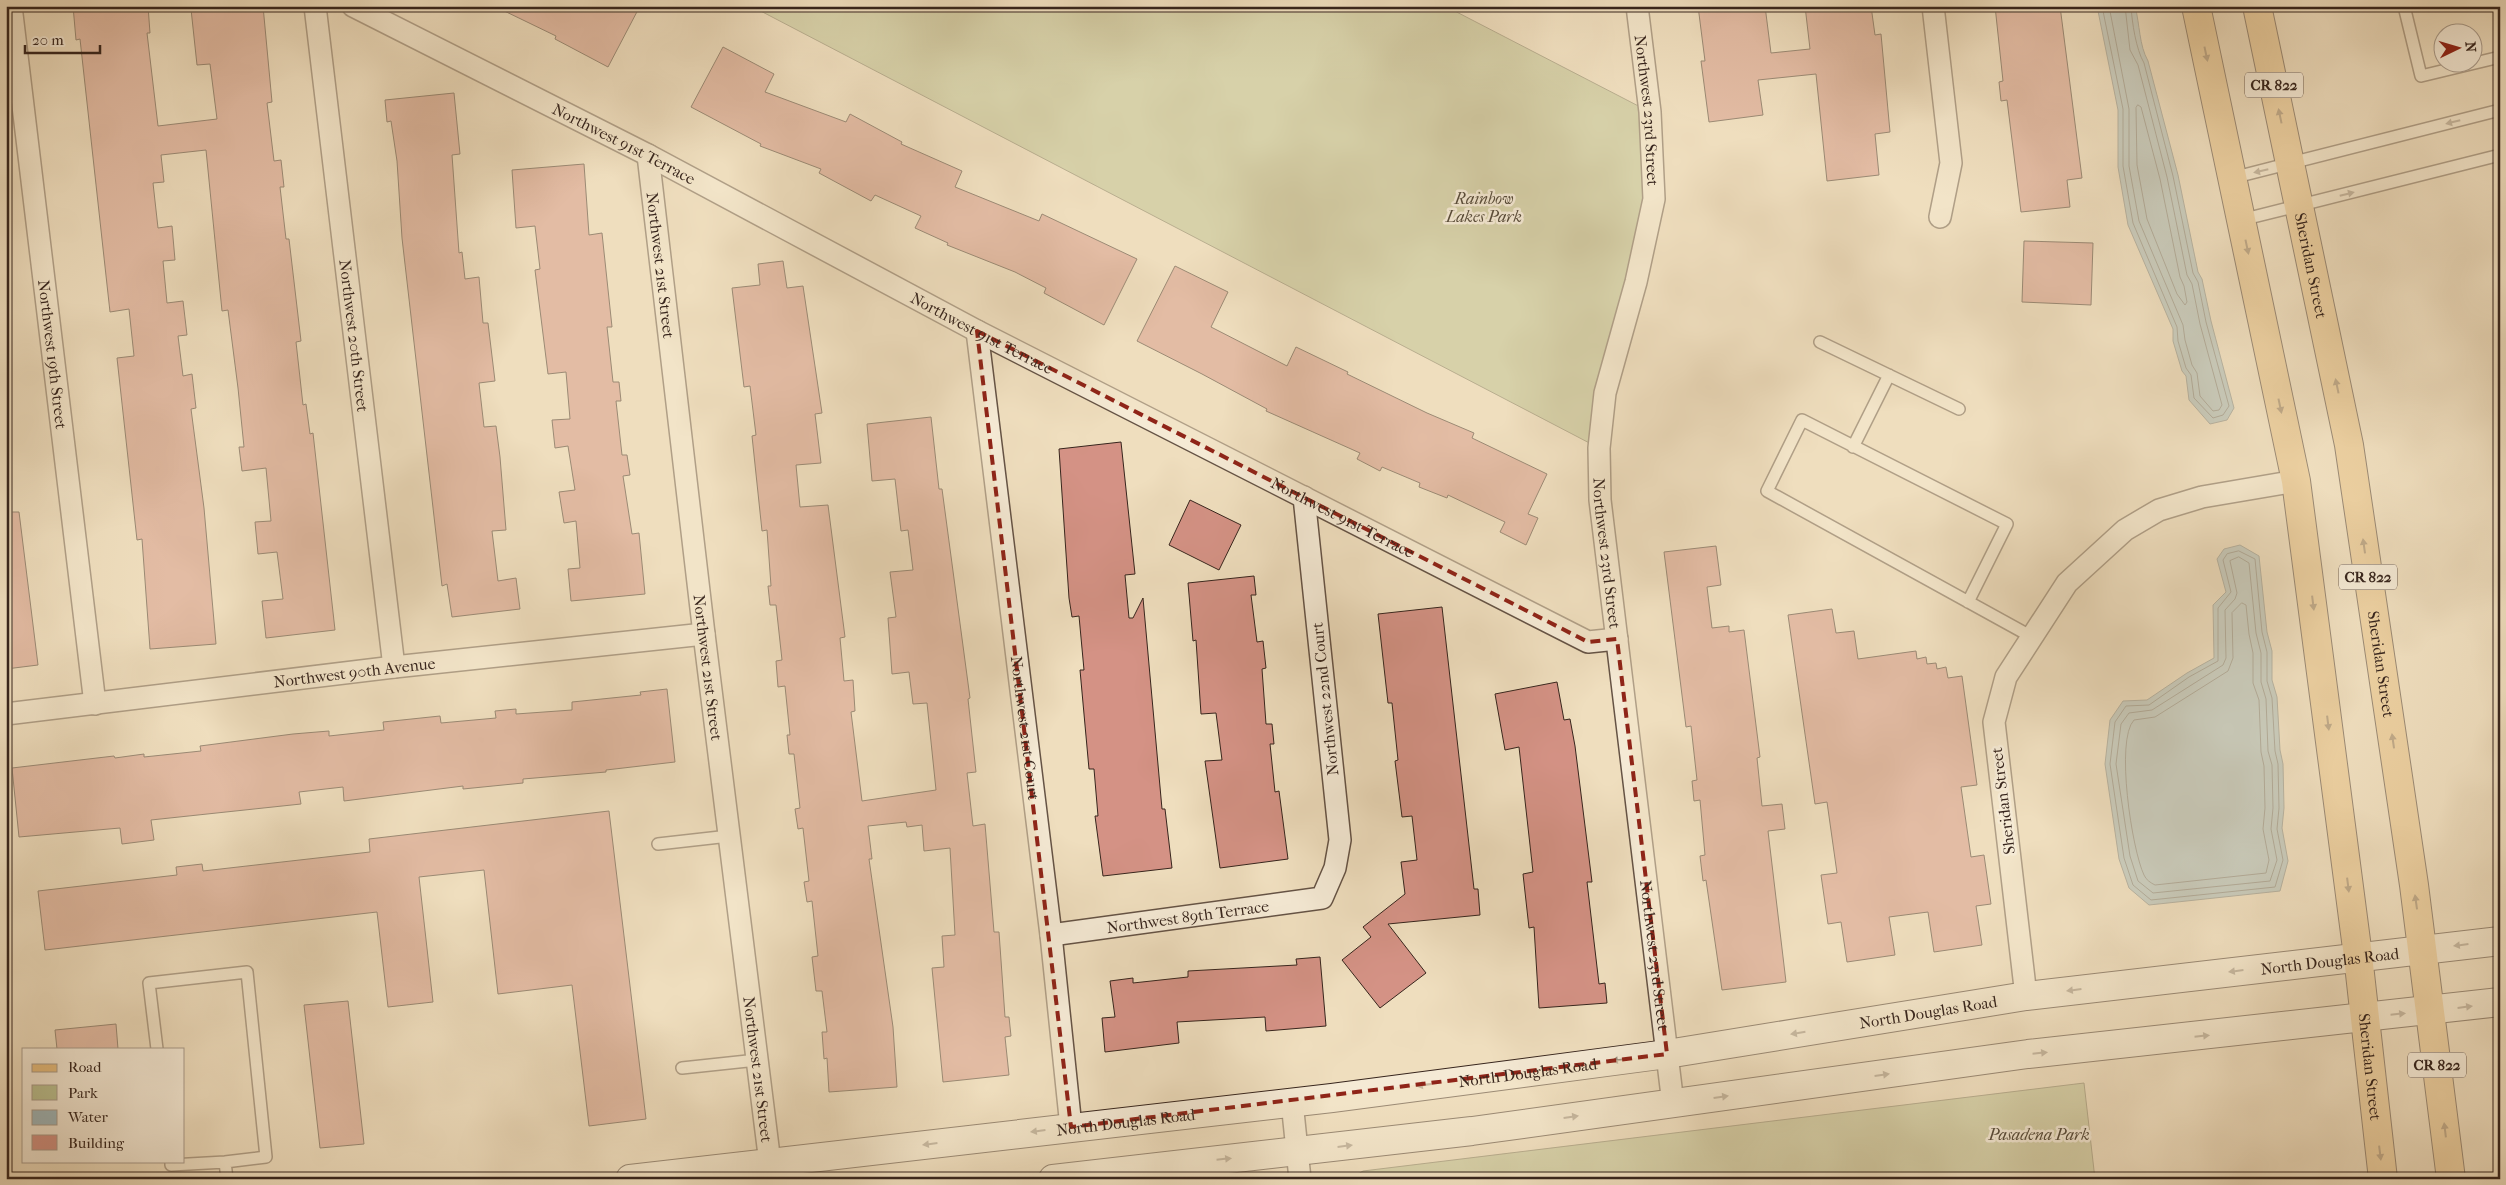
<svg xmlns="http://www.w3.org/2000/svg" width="2506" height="1185" font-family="'IM FELL French Canon',serif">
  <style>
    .green { fill: #bac191; stroke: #787357 }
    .water { fill: #a0b9bd; stroke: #767e7d }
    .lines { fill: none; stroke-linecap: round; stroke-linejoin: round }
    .shore { stroke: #6c6f6d; stroke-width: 1 }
    .building { fill: #d49285; stroke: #37251d }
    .lane-casing { stroke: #655345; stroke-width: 14 }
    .street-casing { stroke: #655345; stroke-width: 24 }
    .secondary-casing { stroke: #37251d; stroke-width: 30 }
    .primary-casing { stroke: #37251d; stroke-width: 30 }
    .lane { stroke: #f5ead5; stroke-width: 11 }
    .street { stroke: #f5ead5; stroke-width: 21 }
    .secondary { stroke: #f5ead5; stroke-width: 28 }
    .primary { stroke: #e8bf7f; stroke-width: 28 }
    .oneway { fill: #876a49 }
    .oneway2 { fill: #968879 }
    .marked { fill: none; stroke: #8f2418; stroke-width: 4; stroke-dasharray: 10 6; stroke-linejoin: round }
    .labels { text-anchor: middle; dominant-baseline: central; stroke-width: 5; stroke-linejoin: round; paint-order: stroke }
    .shield { fill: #f5ead5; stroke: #706054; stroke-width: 1 }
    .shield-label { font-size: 15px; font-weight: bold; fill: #37251d }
    .street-label { font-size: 16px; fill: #37251d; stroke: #f5ead5 }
    .park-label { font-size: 16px; font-style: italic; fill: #584c3a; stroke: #f5ead5 }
  </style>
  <rect width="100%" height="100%" fill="#efdebe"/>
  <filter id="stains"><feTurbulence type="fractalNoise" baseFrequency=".004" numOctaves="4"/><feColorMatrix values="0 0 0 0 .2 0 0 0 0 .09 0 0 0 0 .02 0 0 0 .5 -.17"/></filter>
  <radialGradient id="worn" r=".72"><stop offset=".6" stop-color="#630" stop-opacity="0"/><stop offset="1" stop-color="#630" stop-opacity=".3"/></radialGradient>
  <path class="green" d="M 751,6 L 1445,6 L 1650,112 L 1653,166 L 1599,448 Z
    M 2084,1083 L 2095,1179 L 1350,1179 L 1363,1171 Z"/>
  <path class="water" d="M 2097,6 L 2135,6 C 2140,25 2139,45 2148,61 L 2178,175 L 2198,272 L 2202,279 L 2211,321 L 2234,408 L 2227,420 L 2210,424 L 2189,400 L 2186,376 L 2182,371 L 2173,341 L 2173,329 L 2128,225 L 2118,167 L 2118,110 Z
    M 2240,545 L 2259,556 L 2267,632 L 2272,651 L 2272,680 L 2277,697 L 2280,750 L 2283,764 L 2284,808 L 2282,828 L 2288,861 L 2280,891 L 2149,905 L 2129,888 L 2119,859 L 2105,764 L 2110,720 L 2123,701 L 2147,700 L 2187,673 L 2214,658 L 2213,605 L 2226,592 L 2217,559 L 2224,549 Z"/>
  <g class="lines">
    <path class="shore" d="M 2102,6 L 2123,109 L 2123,166 L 2133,223 L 2177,327 L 2178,341 L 2186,368 L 2191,375 L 2194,398 L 2213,418 L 2223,415 L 2229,406 L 2206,322 L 2198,282 L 2193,273 L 2173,176 L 2144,63 C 2136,49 2132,23 2131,6
      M 2109,6 L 2129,109 L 2129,166 L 2139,221 L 2183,325 L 2185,340 L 2192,365 L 2197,373 L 2200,396 L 2213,411 L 2219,410 L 2222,405 L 2200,324 L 2192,284 L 2187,275 L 2167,177 L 2138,65 L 2130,50 L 2125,6
      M 2138,105 L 2141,107 L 2160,179 L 2180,277 L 2184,286 L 2187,302 L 2185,305 L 2177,294 L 2147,219 L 2137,165 L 2136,108 Z
      M 2239,551 L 2255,559 L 2262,632 L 2267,652 L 2267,681 L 2272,698 L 2275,751 L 2278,764 L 2279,808 L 2277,829 L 2283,860 L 2275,887 L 2151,900 L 2133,885 L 2124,858 L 2110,764 L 2115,722 L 2126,706 L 2149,705 L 2189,677 L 2218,661 L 2218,608 L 2231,592 L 2223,560 L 2227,554 Z
      M 2239,557 L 2249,563 L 2256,633 L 2261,653 L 2261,682 L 2266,699 L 2268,751 L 2272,765 L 2273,808 L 2271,829 L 2277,860 L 2270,881 L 2153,893 L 2138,881 L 2130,856 L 2116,764 L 2121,724 L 2129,713 L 2152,710 L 2223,665 L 2226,658 L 2225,610 L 2235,599 L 2237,593 L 2230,561 Z
      M 2242,603 L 2246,605 L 2249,634 L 2253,653 L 2253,683 L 2259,700 L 2261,752 L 2264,766 L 2265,808 L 2263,829 L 2269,860 L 2266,873 L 2155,885 C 2151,883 2146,880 2144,875 C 2132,850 2115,740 2134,720 L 2155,717 L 2228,671 L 2233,658 L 2232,613 Z"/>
  </g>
  <path class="building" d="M 73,6 L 148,6 L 150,33 L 147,33 L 158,126 L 217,119 L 210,64 L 197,65 L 191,9 L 263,6 L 272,102 L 267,103 L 274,161 L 281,160 L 284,187 L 280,187 L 286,239 L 289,239 L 301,341 L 296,342 L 303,405 L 306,404 L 310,434 L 313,433 L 335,630 L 266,638 L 262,601 L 283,599 L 277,552 L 258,554 L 255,522 L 271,521 L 266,468 L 242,471 L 239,447 L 244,447 L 238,388 L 228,310 L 222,311 L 206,150 L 161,155 L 164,182 L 153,183 L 158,228 L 172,226 L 175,260 L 163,261 L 167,303 L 183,301 L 187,335 L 178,336 L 183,376 L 192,374 L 196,408 L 191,409 L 204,508 L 216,644 L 150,649 L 142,539 L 137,540 L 117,358 L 134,356 L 129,309 L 110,312 L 80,39 L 76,40 Z
    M 494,6 L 640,6 L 608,67 L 555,39 L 556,36 Z
    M 1698,6 L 1765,6 L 1771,53 L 1810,49 L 1805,6 L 1871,6 L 1875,35 L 1881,34 L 1890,132 L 1875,134 L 1879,175 L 1827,181 L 1816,74 L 1758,80 L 1763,115 L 1709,122 L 1701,61 L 1705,61 Z
    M 1995,6 L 2060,6 L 2082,178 L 2067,180 L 2070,207 L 2021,212 L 2007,100 L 2001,101 L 1999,82 L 2003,81 Z
    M 723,47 L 774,74 L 765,92 L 846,122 L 850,114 L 902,142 L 901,144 L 962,171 L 955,187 L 1039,221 L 1042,214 L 1137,259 L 1104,325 L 1044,293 L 1046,288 L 1015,272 L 947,245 L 948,243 L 915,228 L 921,216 L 875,195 L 871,201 L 819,173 L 821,169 L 760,146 L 761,144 L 691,107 Z
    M 454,93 L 460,154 L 452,155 L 459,253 L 462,252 L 465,279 L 479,277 L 483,323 L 488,323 L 495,381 L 479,383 L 484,427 L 496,426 L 500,457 L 506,530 L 492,531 L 498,581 L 516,578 L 520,609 L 452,617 L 447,584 L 442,586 L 402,238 L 397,161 L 391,121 L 387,122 L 385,100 Z
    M 584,164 L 589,235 L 602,233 L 612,327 L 607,327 L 613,382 L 619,382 L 621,401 L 616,401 L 622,455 L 627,455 L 630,475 L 623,476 L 632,534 L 639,533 L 645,594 L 571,601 L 568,569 L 580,568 L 576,521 L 564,523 L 559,492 L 575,490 L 568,446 L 555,448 L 552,420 L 570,419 L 566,372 L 548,374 L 535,270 L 540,269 L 535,226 L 516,228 L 512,170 Z
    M 2024,241 L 2093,243 L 2091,305 L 2022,302 Z
    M 783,261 L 787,288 L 803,286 L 822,413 L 815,414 L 821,463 L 796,465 L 800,507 L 828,505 L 845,637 L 840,638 L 844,681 L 853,680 L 855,711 L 851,712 L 862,801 L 936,790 L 927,703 L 913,704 L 909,672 L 892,674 L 888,618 L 896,617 L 890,572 L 913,570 L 908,530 L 901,531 L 895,479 L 872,481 L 867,424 L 931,417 L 939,489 L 942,489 L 970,698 L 968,699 L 976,772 L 967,773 L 973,826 L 985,824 L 994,932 L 999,932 L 1005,1017 L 1009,1017 L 1011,1036 L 1005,1037 L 1009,1075 L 943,1082 L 932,968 L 944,967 L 942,936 L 955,935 L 950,848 L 924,851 L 922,825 L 907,827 L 906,822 L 868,826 L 872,859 L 869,859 L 893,1027 L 897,1087 L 829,1092 L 827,1058 L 824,1059 L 822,1032 L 827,1032 L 822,991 L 816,991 L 812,957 L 818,956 L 812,901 L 807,902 L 804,882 L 809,881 L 803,828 L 798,829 L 795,809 L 800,808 L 794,754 L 789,754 L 787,735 L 790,735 L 785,686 L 778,687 L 776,661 L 782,660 L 776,605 L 770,605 L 768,586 L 771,586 L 767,530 L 762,531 L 752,436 L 756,435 L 750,386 L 744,387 L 732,288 L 760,285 L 758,264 Z
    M 1175,266 L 1228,292 L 1211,327 L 1287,366 L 1296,347 L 1348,372 L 1347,374 L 1427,413 L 1474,433 L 1472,438 L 1547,474 L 1528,514 L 1538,518 L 1526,545 L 1500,532 L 1505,522 L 1448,495 L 1447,498 L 1419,487 L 1420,483 L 1382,467 L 1380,471 L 1357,459 L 1360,453 L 1266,411 L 1267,409 L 1202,374 L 1137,341 Z
    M 1121,442 L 1135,574 L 1125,575 L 1129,618 L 1133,618 L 1143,598 L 1162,809 L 1165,809 L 1172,868 L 1103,876 L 1095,816 L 1098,816 L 1094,769 L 1089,769 L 1080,670 L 1084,670 L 1079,616 L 1072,617 L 1069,598 L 1059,449 Z
    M 1190,500 L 1241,525 L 1219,570 L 1169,545 Z
    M 6,512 L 19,512 L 38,665 L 6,669 Z
    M 1716,546 L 1721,585 L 1707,587 L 1712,628 L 1729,626 L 1729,632 L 1744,630 L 1760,757 L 1757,758 L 1762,806 L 1782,804 L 1785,829 L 1768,831 L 1786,982 L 1722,990 L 1706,880 L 1703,881 L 1700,856 L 1705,855 L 1700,800 L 1694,801 L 1692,781 L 1697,780 L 1691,726 L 1686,727 L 1664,552 Z
    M 1254,576 L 1256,595 L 1251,595 L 1257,642 L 1263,641 L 1266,668 L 1262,669 L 1266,724 L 1272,724 L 1274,744 L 1270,744 L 1275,792 L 1279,791 L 1288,859 L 1220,868 L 1205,761 L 1222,760 L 1216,713 L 1201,714 L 1196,640 L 1193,641 L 1188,583 Z
    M 1442,607 L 1474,889 L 1478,889 L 1480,915 L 1388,924 L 1426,973 L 1380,1008 L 1342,960 L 1371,937 L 1363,927 L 1405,894 L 1401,862 L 1417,860 L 1412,816 L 1402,817 L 1395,761 L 1398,760 L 1392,703 L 1388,703 L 1378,614 Z
    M 1832,609 L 1836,633 L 1854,631 L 1858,659 L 1916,651 L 1917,659 L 1926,657 L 1927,664 L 1936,663 L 1937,669 L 1946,667 L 1948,678 L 1962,676 L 1977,785 L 1961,787 L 1971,857 L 1984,855 L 1991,904 L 1976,906 L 1982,945 L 1934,952 L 1928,912 L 1889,917 L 1895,955 L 1847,962 L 1841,922 L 1828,924 L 1821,875 L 1837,873 L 1827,802 L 1815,804 L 1788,615 Z
    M 1557,682 L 1564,720 L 1570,719 L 1575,746 L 1592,882 L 1587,882 L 1599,984 L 1605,983 L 1607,1003 L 1539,1008 L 1534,927 L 1529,928 L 1523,874 L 1533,872 L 1519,747 L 1505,750 L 1495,694 Z
    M 667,689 L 675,762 L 606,770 L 606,772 L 523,779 L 523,783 L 463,789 L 463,786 L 344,801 L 343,787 L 299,792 L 301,804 L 151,820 L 154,840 L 122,844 L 120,828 L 19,837 L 12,768 L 114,756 L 115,758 L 144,754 L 144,757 L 201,751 L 200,746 L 293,734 L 329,731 L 329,736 L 384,730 L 383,722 L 440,716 L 441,723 L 496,718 L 495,711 L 516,709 L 516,714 L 572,710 L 572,702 L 641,695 L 640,692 Z
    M 609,811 L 646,1119 L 589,1126 L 572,985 L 498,994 L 484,870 L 419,877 L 433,1002 L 388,1007 L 377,912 L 45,950 L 38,891 L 177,875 L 176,867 L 202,864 L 203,871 L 370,852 L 369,839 Z
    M 1320,957 L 1326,1026 L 1266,1031 L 1265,1017 L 1177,1022 L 1179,1043 L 1105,1052 L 1102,1018 L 1115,1017 L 1110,981 L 1133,978 L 1133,983 L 1188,977 L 1188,971 L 1297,965 L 1296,959 Z
    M 348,1001 L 364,1144 L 320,1148 L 304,1005 Z
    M 116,1024 L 118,1049 L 57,1049 L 55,1030 Z"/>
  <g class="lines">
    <defs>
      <path id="lane" d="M 2404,6 L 2421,76 L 2500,57
        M 2232,178 L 2500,110
        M 2241,220 L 2500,155
        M 1820,342 L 1959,409
        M 1853,447 L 1889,375
        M 1968,602 L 2007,524 L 1802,420 L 1767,491 L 2032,637
        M 658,844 L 729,836
        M 157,1049 L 149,983 L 247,972 L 266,1157 L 225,1162 L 171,1165 L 171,1161
        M 682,1068 L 757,1060
        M 225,1162 L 227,1179"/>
      <g id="street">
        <path id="s1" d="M 11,6 L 95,704"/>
        <path id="s2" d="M 315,6 L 394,667"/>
        <path id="s3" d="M 353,6 L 648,155 L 977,331 L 1588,642 L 1617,639"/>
        <path id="s4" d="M 1637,6 L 1650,112 L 1654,199 L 1636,282 L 1605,393 L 1599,448 L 1600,500 L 1673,1104"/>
        <path d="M 1933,6 L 1951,163 L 1940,217"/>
        <path id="s5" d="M 648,155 L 704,634 L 772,1179"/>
        <path id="s6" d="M 977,331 L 1051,935 L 1071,1127"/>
        <path id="s7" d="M 6,714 L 394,667 L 704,634"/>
        <path id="s8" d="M 1051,935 L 1322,898 L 1335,868 L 1340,840 L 1304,497"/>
        <path d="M 2026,996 L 1994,722 L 2006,677 L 2067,583 L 2125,530 L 2159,510 L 2202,497 L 2296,481"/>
        <path d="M 1292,1102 L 1300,1179"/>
      </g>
      <g id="secondary">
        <path id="s9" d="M 630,1179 L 1332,1098 L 1667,1054 L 2026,996 L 2500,941"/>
        <path d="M 1053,1179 L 1472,1131 L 2028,1054 L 2500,1002"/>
      </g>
      <g id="primary">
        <path id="s10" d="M 2196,6 L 2296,481 L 2358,956 L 2383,1179"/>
        <path id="s11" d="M 2257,6 L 2349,445 L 2414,885 L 2451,1179"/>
      </g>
    </defs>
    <use href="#lane" class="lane-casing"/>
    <use href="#street" class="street-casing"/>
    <use href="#secondary" class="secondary-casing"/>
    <use href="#primary" class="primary-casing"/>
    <use href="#lane" class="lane"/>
    <use href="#street" class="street"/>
    <use href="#secondary" class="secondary"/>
    <use href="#primary" class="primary"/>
  </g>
  <defs><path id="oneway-solid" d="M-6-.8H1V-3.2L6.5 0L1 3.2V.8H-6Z" transform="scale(1.25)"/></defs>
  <g class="oneway">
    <use href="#oneway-solid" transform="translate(2206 54) rotate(78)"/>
    <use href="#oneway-solid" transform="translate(2280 116) rotate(-102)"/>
    <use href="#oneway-solid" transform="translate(2247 247) rotate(78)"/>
    <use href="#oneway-solid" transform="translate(2337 386) rotate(-102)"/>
    <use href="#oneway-solid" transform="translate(2280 406) rotate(78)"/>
    <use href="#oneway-solid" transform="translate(2364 546) rotate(-98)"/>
    <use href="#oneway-solid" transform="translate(2313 603) rotate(83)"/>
    <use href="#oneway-solid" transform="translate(2328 723) rotate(83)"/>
    <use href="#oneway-solid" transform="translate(2393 741) rotate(-98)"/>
    <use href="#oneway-solid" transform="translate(2348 885) rotate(83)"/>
    <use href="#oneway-solid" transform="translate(2416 902) rotate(-98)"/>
    <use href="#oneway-solid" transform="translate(2445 1130) rotate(-97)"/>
    <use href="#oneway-solid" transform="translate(2380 1153) rotate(83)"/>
  </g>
  <g class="oneway2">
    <use href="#oneway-solid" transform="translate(2453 122) rotate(166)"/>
    <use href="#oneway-solid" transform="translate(2261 171) rotate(167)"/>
    <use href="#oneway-solid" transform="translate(2347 194) rotate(-14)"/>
    <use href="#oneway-solid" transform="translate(2461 945) rotate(173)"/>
    <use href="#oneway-solid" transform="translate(2236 971) rotate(173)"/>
    <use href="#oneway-solid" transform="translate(2074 990) rotate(173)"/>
    <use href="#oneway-solid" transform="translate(2465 1007) rotate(-7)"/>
    <use href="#oneway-solid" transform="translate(2398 1014) rotate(-6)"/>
    <use href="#oneway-solid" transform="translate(1798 1033) rotate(171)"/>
    <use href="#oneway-solid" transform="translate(2202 1036) rotate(-6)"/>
    <use href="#oneway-solid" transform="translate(2040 1053) rotate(-6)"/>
    <use href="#oneway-solid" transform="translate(1619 1060) rotate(173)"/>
    <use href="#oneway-solid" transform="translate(1882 1075) rotate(-8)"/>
    <use href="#oneway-solid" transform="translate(1424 1085) rotate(172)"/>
    <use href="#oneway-solid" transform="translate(1721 1097) rotate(-8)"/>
    <use href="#oneway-solid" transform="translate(1571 1117) rotate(-8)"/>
    <use href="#oneway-solid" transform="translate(1038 1131) rotate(173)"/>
    <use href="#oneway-solid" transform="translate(930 1144) rotate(173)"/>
    <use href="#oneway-solid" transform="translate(1345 1146) rotate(-7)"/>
    <use href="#oneway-solid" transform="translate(1224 1159) rotate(-6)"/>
  </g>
  <path d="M0 0H2506V1185H0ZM 977,331 L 1588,642 L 1617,639 L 1667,1054 L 1071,1127 Z" fill="#efdebe" fill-opacity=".55" fill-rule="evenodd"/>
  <path class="marked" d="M 977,331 L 1588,642 L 1617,639 L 1667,1054 L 1071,1127 Z"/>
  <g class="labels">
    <g class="shield">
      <rect x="2245" y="72.5" width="58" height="25" rx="4"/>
      <rect x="2339" y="564.5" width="58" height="25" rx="4"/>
      <rect x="2408" y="1052.5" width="58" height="25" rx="4"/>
    </g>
    <g class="shield-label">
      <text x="2274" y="85">CR 822</text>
      <text x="2368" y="577">CR 822</text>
      <text x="2437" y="1065">CR 822</text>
    </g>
    <g class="street-label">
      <text stroke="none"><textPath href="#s4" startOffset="105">Northwest 23rd Street</textPath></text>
      <text stroke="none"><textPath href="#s3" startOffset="304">Northwest 91st Terrace</textPath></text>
      <text stroke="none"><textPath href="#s5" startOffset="111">Northwest 21st Street</textPath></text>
      <text stroke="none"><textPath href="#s11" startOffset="265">Sheridan Street</textPath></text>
      <text stroke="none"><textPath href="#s3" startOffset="709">Northwest 91st Terrace</textPath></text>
      <text stroke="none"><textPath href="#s2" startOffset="332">Northwest 20th Street</textPath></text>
      <text stroke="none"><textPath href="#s1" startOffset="351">Northwest 19th Street</textPath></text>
      <text stroke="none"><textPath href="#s3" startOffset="1114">Northwest 91st Terrace</textPath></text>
      <text stroke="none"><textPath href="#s4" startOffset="555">Northwest 23rd Street</textPath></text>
      <text stroke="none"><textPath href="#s11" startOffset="670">Sheridan Street</textPath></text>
      <text stroke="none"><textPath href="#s5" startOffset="516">Northwest 21st Street</textPath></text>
      <text stroke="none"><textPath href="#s7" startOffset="351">Northwest 90th Avenue</textPath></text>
      <text transform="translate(1325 699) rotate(-96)">Northwest 22nd Court</text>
      <text stroke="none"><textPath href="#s6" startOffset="400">Northwest 21st Court</textPath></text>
      <text transform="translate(2003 801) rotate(-97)">Sheridan Street</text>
      <text stroke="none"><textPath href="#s8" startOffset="138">Northwest 89th Terrace</textPath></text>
      <text stroke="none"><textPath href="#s4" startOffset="960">Northwest 23rd Street</textPath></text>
      <text stroke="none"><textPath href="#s9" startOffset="1714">North Douglas Road</textPath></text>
      <text stroke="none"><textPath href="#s9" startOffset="1309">North Douglas Road</textPath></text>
      <text stroke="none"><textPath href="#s10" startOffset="1076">Sheridan Street</textPath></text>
      <text stroke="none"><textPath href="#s5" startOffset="921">Northwest 21st Street</textPath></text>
      <text stroke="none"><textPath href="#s9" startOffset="904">North Douglas Road</textPath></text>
      <text stroke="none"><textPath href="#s9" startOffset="499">North Douglas Road</textPath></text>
    </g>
    <g class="park-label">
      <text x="1484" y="198">Rainbow<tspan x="1484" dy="18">Lakes Park</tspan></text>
      <text x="2039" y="1134">Pasadena Park</text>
    </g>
  </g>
  <rect width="2506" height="1185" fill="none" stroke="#efdebe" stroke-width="25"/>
  <rect x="8" y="8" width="2491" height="1170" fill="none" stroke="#37251d" stroke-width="2.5"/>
  <rect x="12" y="12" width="2481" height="1160" fill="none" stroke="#37251d"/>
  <rect x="22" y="1048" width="162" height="115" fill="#f5ead5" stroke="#a99b8b"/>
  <rect x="32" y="1064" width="25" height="8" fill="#e8bf7f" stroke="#a99b8b"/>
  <text x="68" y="1072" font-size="15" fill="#37251d">Road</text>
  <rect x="32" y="1085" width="25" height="15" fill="#bac191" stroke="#a99b8b"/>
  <text x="68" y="1098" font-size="15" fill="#37251d">Park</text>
  <rect x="32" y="1110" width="25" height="15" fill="#a0b9bd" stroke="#a99b8b"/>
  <text x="68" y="1122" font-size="15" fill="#37251d">Water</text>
  <rect x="32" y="1135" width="25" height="15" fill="#d49285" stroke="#a99b8b"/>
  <text x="68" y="1148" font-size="15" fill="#37251d">Building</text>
  <g transform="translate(2458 48) rotate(85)"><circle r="24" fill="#f5ead5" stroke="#a99b8b"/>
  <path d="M0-4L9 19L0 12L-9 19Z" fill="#8f2418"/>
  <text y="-8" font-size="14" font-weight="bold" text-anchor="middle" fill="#37251d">N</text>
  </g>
  <path d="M25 45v8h75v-8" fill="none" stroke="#37251d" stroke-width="2.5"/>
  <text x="32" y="45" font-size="15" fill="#37251d" stroke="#f5ead5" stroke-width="4" paint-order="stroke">20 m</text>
  <rect width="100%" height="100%" filter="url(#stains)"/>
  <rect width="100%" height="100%" fill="url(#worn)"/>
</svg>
